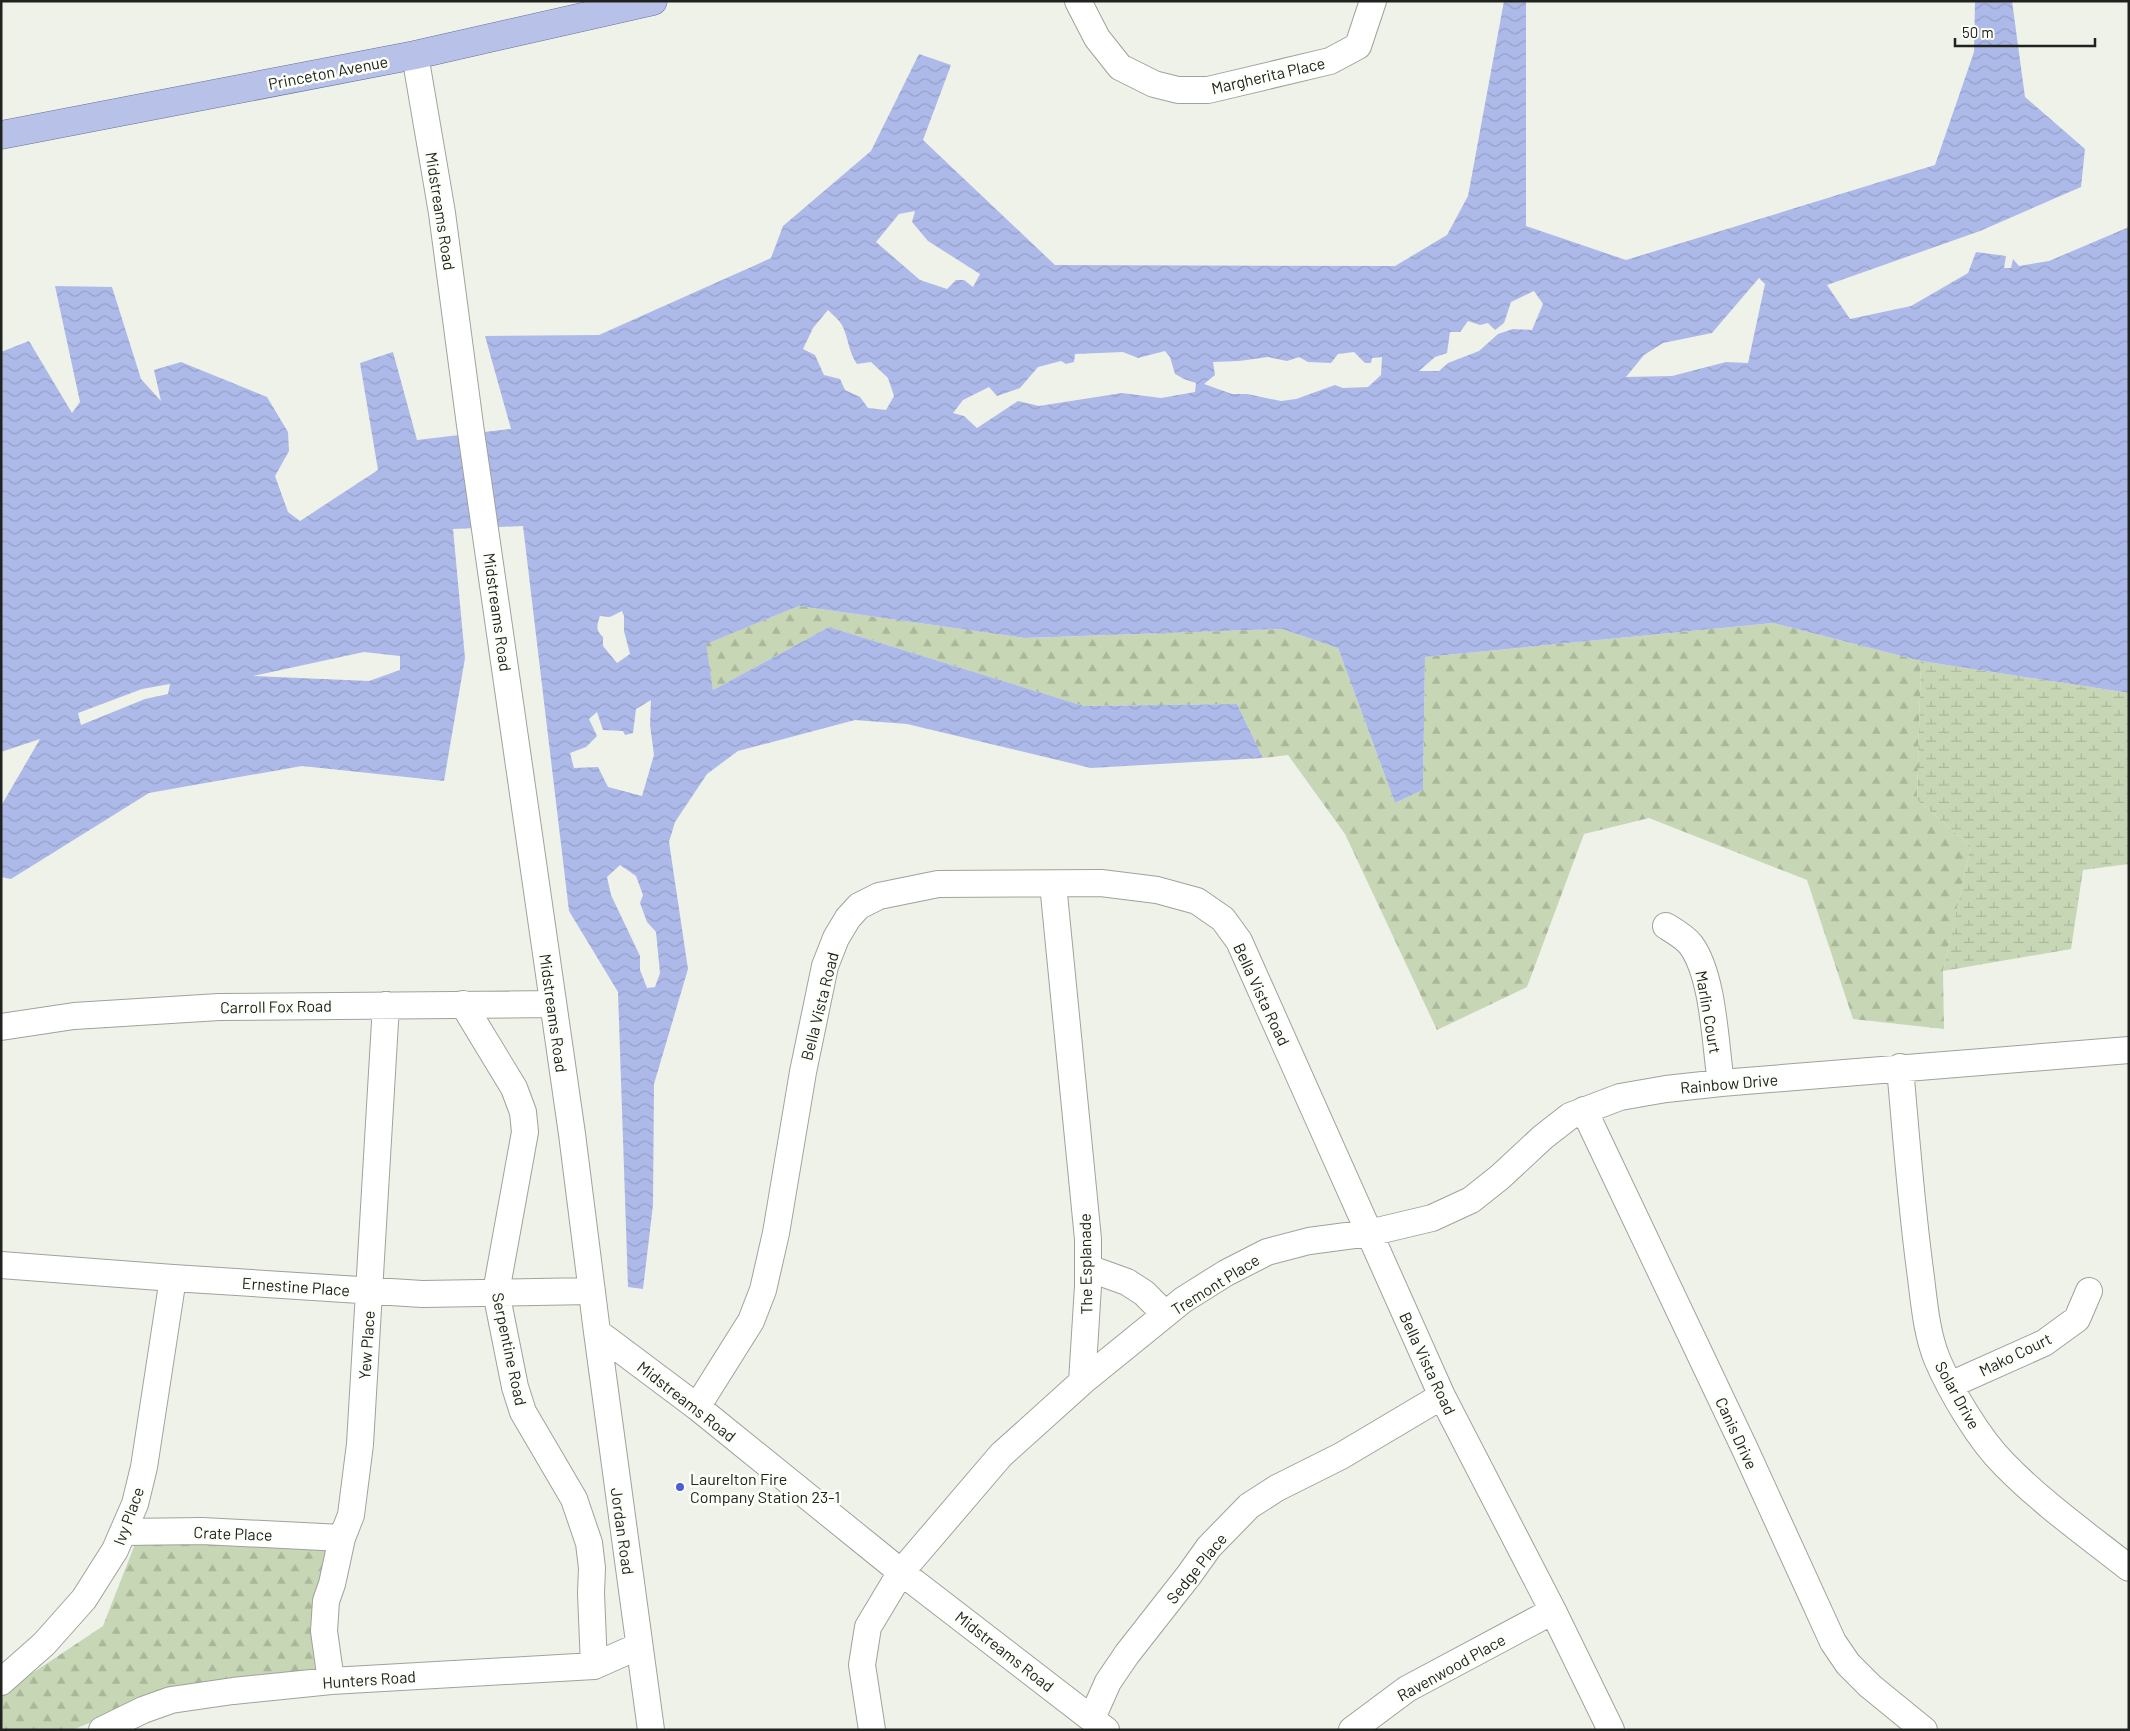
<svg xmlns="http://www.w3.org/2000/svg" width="2130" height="1731" font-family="Barlow,sans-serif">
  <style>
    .forest { fill: url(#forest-firs) }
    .wetland { fill: url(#wetland-marsh) }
    .water { fill: url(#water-waves); fill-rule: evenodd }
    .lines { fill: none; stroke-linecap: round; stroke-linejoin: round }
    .minor-casing { stroke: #9fa39b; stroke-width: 28 }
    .major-casing { stroke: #647097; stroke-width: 29 }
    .minor { stroke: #fff; stroke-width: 26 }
    .major { stroke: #b8c2e8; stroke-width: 28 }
    .poi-dot { fill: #4c5ed3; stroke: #fcfff8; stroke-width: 2 }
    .labels { text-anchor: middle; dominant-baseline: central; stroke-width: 5; stroke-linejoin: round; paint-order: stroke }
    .street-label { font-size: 16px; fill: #20221f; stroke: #fcfff8 }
    .poi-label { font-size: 16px; fill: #20221f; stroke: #fcfff8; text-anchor: start }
  </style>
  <defs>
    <pattern id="forest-firs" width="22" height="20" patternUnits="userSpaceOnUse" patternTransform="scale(1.25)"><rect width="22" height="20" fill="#c7d6b5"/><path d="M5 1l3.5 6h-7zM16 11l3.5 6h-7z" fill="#abb79b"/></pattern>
    <pattern id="wetland-marsh" width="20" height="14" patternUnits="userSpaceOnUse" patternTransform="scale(1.25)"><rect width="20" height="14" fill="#c7d6b5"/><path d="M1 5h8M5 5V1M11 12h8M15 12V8" fill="none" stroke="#abb79b"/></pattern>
    <pattern id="water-waves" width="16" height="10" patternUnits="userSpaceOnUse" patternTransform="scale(1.25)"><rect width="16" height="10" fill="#adbae9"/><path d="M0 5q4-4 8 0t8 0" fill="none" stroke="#95a0c7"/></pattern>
  </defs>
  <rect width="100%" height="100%" fill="#eef2e9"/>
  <path class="forest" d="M 799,606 L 1025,638 L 1282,629 L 1338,648 L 1395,803 L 1423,790 L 1425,657 L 1773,623 L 1921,661 L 1917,800 L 1971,846 L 1943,971 L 1944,1029 L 1853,1019 L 1807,880 L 1649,818 L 1584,834 L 1527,987 L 1437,1030 L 1345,834 L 1288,755 L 1263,758 L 1237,704 L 1084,706 L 829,627 L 713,690 L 705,644 Z
    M 137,1539 L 334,1547 L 322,1673 L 161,1694 L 72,1730 L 1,1730 L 1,1694 L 103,1626 Z"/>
  <path class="wetland" d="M 1921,661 L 2129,693 L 2129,864 L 2083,870 L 2071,949 L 1943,971 L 1971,846 L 1917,800 Z"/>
  <path class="water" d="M 1504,1 L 1526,1 L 1526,226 L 1626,260 L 1935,165 L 1974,52 L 1975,1 L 2012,1 L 2025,97 L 2085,149 L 2081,187 L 1980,231 L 1827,285 L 1850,319 L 1911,306 L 1968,273 L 1976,252 L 2006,256 L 2004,268 L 2011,268 L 2013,259 L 2019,266 L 2049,261 L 2129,227 L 2129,693 L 1921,661 L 1773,623 L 1425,657 L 1423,790 L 1395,803 L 1338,648 L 1282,629 L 1025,638 L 799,606 L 706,644 L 713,690 L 829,627 L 1084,706 L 1237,704 L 1263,758 L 1091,768 L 907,724 L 855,720 L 738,751 L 707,774 L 675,822 L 669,842 L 688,969 L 654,1084 L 653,1205 L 643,1289 L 628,1287 L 618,992 L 569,911 L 523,526 L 453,529 L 465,658 L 444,781 L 302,766 L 149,793 L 11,879 L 1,877 L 1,806 L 40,739 L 1,752 L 1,352 L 29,341 L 72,413 L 80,402 L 55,286 L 112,287 L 141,379 L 161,401 L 154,370 L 181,362 L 267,397 L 288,432 L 289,451 L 275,476 L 288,512 L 300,521 L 378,470 L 360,363 L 393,352 L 417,440 L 511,429 L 485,336 L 599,335 L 771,258 L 783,226 L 871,151 L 919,54 L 951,65 L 923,140 L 1055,265 L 1395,266 L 1447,235 L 1468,196 ZM 915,211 L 912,222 L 928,241 L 980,274 L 973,287 L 964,280 L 956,280 L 947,289 L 920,280 L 876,242 L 899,214 ZM 1759,278 L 1765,284 L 1748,363 L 1726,362 L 1672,376 L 1626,377 L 1644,355 L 1663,343 L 1712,333 ZM 1534,291 L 1543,304 L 1532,330 L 1513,329 L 1498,334 L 1479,351 L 1448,363 L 1439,371 L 1419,371 L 1435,357 L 1447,353 L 1450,332 L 1460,332 L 1468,321 L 1480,325 L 1488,323 L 1495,330 L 1504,323 L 1511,302 ZM 828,310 C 833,315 839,320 842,325 C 849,339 848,351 857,364 L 871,362 L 888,378 L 894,396 L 886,410 L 868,408 L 860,397 L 845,390 L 840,379 L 824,375 L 815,355 L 803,349 L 813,328 ZM 1165,351 L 1170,357 L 1175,374 L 1184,379 L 1196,383 L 1195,392 L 1161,398 L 1122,393 L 1039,406 L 1018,401 L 977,428 L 964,416 L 953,413 L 963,400 L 989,387 L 997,396 L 1020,388 L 1038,367 L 1061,361 L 1066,364 L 1074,362 L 1075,354 L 1123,352 L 1138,358 ZM 1354,352 L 1365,363 L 1371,363 L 1372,358 L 1382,357 L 1381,375 L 1368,387 L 1343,388 L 1335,385 L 1296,399 L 1281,401 L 1247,394 L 1232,394 L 1204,384 L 1215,375 L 1213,362 L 1239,361 L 1268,357 L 1287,361 L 1299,357 L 1308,362 L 1331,363 L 1338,354 ZM 622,611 L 624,616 L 624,631 L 630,654 L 617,663 L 603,646 L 603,637 C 595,630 597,625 600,616 L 610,617 ZM 364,652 L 400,656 L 400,670 L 369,681 L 253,676 ZM 170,684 L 168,694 L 145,699 L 81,725 L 78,713 L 142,689 ZM 651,700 L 650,725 L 654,755 L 642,796 L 608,787 L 598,767 L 574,768 L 570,753 L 586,747 L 597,736 L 589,719 L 597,712 L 603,730 L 623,731 L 625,735 L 633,733 L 636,709 ZM 620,865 L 636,876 L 643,895 L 640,903 L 647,922 L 656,932 L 660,973 L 655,987 L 647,988 L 640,970 L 640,956 L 611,895 L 607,877 Z"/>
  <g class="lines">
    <defs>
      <path id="minor" d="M 1078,1 L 1097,38 L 1120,67 L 1154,84 L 1178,90 L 1208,90 L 1330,61 L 1358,46 L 1373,1
        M 415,55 L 442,213 L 470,425 L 572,1134 L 597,1332 L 697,1407 L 901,1572 L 1106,1730
        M 1666,926 C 1674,931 1685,937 1691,945 C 1714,977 1715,1044 1721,1083
        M 463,1004 L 514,1088 L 523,1112 L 525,1132 L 496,1292 L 515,1387 L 523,1412 L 574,1499 L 589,1543 L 592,1568 L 591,1593 L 594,1666
        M 1,1027 L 74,1016 L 219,1007 L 553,1004
        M 1900,1067 C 1906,1135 1911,1203 1920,1270 C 1924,1300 1926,1332 1937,1359 C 1951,1392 1979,1439 2004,1464 C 2042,1503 2087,1535 2129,1568
        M 1584,1110 L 1744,1447 L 1833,1642 L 1848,1664 L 1870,1686 L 1924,1730
        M 1,1265 L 173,1278 L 422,1294 L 592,1291
        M 1088,1268 L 1127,1282 L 1144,1293 L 1165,1314
        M 597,1332 L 651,1730
        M 1082,1382 L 1183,1300 L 1226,1273 L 1267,1252 L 1309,1241 L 1369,1233 L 1432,1218 L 1471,1200 L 1500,1177 L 1543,1137 L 1570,1116 L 1620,1097 L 1666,1089 L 1721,1083 L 2129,1050
        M 1950,1385 L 2044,1343 L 2077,1319 L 2089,1291
        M 697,1407 L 751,1321 L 763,1290 L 776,1233 L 803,1072 L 825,966 L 836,938 L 848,918 L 859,906 L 879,896 L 938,884 L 1101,883 L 1157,890 L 1197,901 L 1223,919 L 1239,941 L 1442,1396 L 1553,1611 L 1611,1730
        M 123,1532 L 202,1531 L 342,1538
        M 331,1681 L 324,1631 L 326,1601 L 332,1584 L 342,1538 L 351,1515 L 360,1444 L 386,1005
        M 1,1682 L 44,1644 L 84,1599 L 115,1550 L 135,1504 L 144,1467 L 173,1278
        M 1092,1718 L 1108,1682 L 1127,1654 L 1189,1575 L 1209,1547 L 1249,1506 L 1277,1488 L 1341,1456 L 1442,1396
        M 102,1730 L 143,1710 L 171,1700 L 233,1691 L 331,1681 L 594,1666 L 639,1646
        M 872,1730 L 862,1665 L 868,1627 L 901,1572 L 1001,1455 L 1082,1382 L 1088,1286 L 1088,1239 L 1053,884
        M 1352,1730 L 1407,1689 L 1553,1611"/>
      <path id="major" d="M 1,135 L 415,55 L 653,1"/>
    </defs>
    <use href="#minor" class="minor-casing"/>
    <use href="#major" class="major-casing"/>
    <use href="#minor" class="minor"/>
    <use href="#major" class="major"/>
  </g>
  <circle class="poi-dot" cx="680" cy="1487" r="5"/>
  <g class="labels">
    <g class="street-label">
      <text transform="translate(328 72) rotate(-11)">Princeton Avenue</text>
      <text transform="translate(1268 75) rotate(-13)">Margherita Place</text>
      <text transform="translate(441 211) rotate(81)">Midstreams Road</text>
      <text transform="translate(498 612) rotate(82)">Midstreams Road</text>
      <text transform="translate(1262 994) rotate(65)">Bella Vista Road</text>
      <text transform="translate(276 1006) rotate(-1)">Carroll Fox Road</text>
      <text transform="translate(819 1006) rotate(-76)">Bella Vista Road</text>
      <text transform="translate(1709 1012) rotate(80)">Marlin Court</text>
      <text transform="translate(554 1013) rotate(82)">Midstreams Road</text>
      <text transform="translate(1729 1083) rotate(-5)">Rainbow Drive</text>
      <text transform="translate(1085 1264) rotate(-91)">The Esplanade</text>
      <text transform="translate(1215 1284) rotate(-32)">Tremont Place</text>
      <text transform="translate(296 1286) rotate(4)">Ernestine Place</text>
      <text transform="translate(366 1345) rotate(-86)">Yew Place</text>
      <text transform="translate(510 1349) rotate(78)">Serpentine Road</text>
      <text transform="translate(2015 1354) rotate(-26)">Mako Court</text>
      <text transform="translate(1428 1363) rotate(65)">Bella Vista Road</text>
      <text transform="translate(1958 1395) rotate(61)">Solar Drive</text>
      <text transform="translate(687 1401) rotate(38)">Midstreams Road</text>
      <text transform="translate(1737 1433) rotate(65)">Canis Drive</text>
      <text transform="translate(128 1516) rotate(-70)">Ivy Place</text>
      <text transform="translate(623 1531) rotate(82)">Jordan Road</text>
      <text transform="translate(233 1533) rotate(2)">Crate Place</text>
      <text transform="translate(1196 1568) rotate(-51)">Sedge Place</text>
      <text transform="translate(1005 1651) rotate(38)">Midstreams Road</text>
      <text transform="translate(1451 1667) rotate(-29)">Ravenwood Place</text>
      <text transform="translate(369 1679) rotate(-4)">Hunters Road</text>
    </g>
    <g class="poi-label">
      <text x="690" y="1478">Laurelton Fire<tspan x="690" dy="18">Company Station 23-1</tspan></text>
    </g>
  </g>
  <rect width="2130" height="1731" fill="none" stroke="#20221f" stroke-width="5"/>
  <path d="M1955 38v8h140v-8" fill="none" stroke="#20221f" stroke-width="2.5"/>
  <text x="1962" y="38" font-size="15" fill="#20221f" stroke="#fcfff8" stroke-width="4" paint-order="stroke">50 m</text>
</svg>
